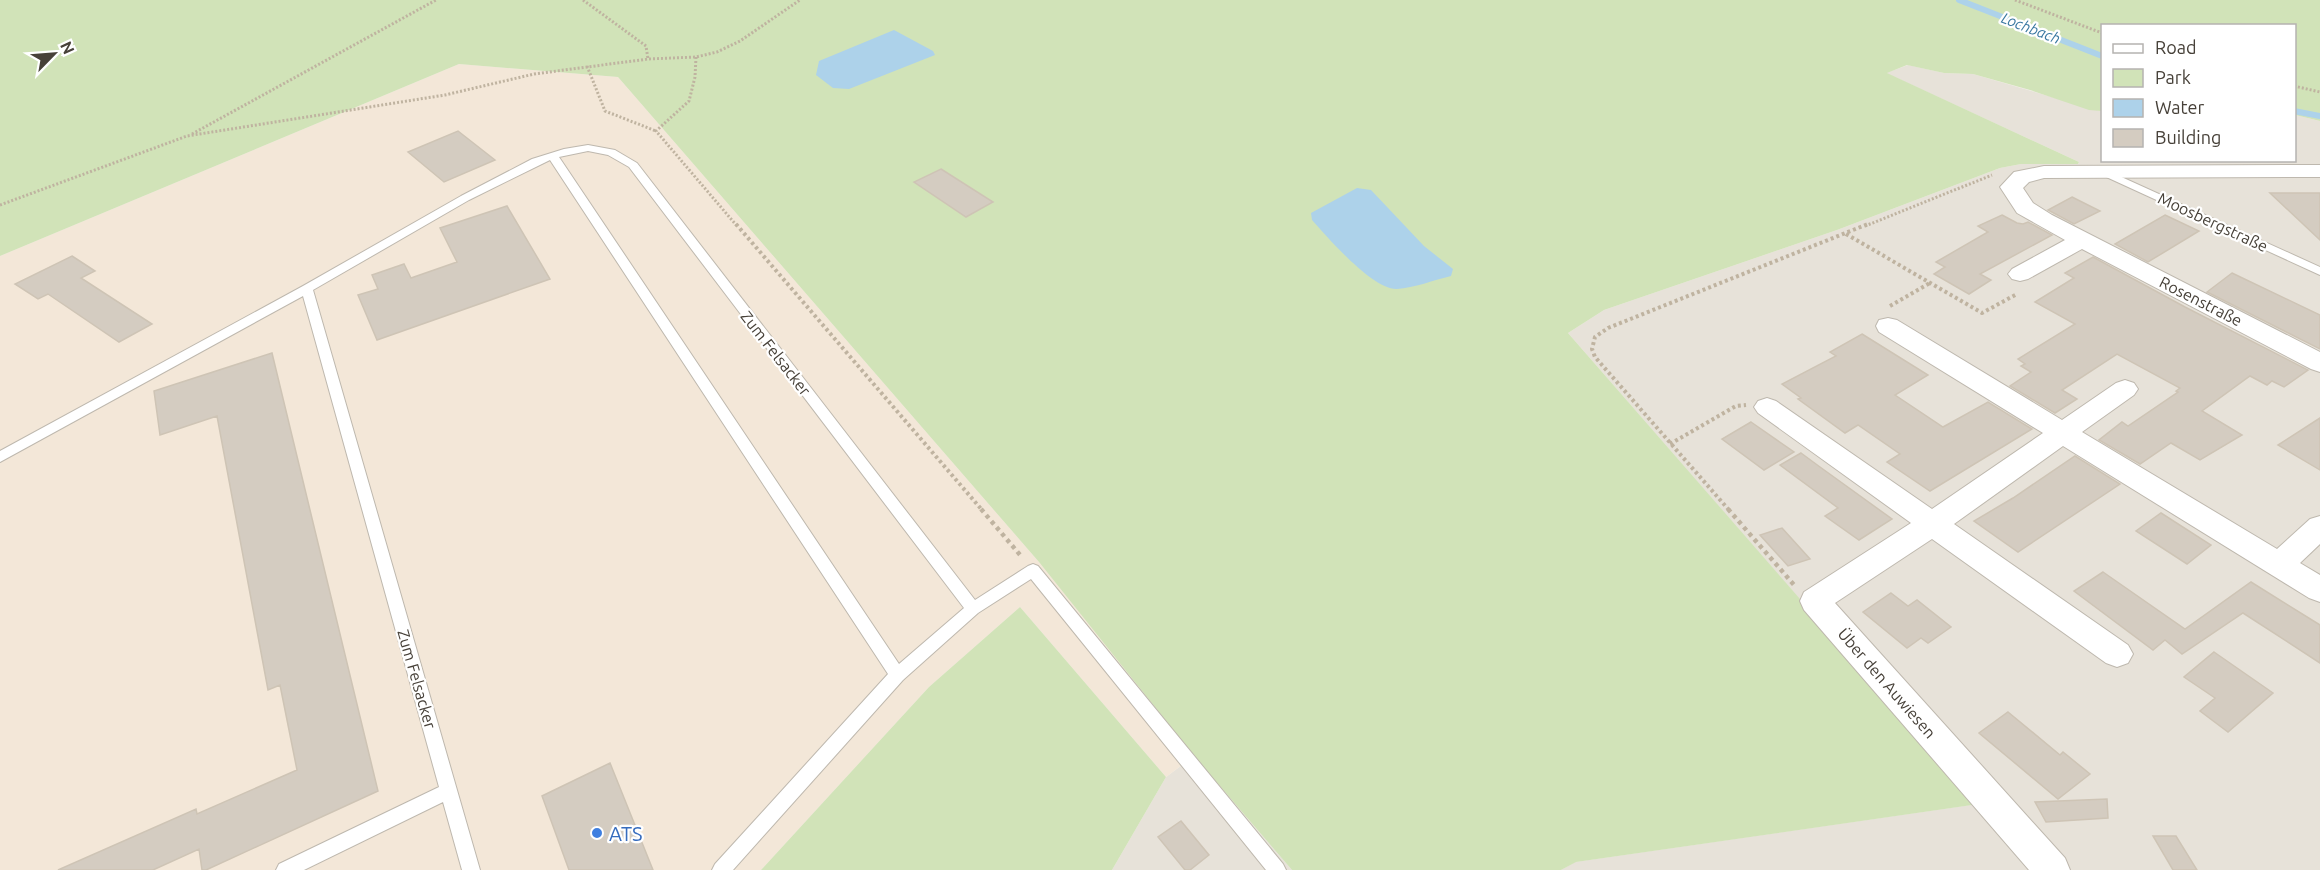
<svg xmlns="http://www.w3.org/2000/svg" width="2320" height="870" font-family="Ubuntu,sans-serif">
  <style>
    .residential { fill: #e7e2d9 }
    .commercial { fill: #f3e7d8 }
    .green { fill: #d1e3b8 }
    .water { fill: #add2ea }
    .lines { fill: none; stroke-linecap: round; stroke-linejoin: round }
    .stream { stroke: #add2ea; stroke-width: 6 }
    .building { fill: #d4ccc1; stroke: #cec4b5; stroke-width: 1.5 }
    .lane-casing { stroke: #beb8ae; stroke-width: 2 }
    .street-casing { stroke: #beb8ae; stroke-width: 2 }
    .path-far2 { stroke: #bfb3a0; stroke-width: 3; stroke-dasharray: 2 2; stroke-linecap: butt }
    .path-far1 { stroke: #bfb3a0; stroke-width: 4; stroke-dasharray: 3 3; stroke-linecap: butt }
    .path { stroke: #bfb3a0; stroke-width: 4.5; stroke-dasharray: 4 4; stroke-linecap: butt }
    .lane { fill: #fff; fill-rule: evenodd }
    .street { fill: #fff; fill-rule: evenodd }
    .shop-dot { fill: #3f7fe0; stroke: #fff; stroke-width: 2 }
    .labels { text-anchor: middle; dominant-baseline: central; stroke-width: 4.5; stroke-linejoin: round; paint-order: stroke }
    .far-water-label { font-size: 15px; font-style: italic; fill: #3a78a1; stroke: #fff }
    .street-label { font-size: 16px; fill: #474139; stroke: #fff }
    .near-shop-label { font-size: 20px; fill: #366cbe; stroke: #fff; text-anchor: start }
  </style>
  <rect width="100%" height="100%" fill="#f4f1ea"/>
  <path class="residential" d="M 1908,65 L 1944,73 L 1973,74 L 2100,111 L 2102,106 L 2102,160 L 2294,160 L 2295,115 L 2320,121 L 2320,870 L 1561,870 L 1575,862 L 1978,804 L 1568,333 L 1604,310 L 1837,230 L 2000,168 L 2021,164 L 2078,164 L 2079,162 L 1886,73 Z
    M 1194,756 L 1292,870 L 1112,870 L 1166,777 Z"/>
  <path class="commercial" d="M 459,64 L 618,77 L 1039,562 L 1194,756 L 1166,777 L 1020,607 L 929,687 L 761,870 L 0,870 L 0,256 Z"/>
  <path class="green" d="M 0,0 L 2320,0 L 2320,121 L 2295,115 L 2294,26 L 2102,26 L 2101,111 L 2089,110 L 2030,90 L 1973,74 L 1944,73 L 1907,65 L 1887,73 L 2079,162 L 2078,164 L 2021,164 L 2000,168 L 1837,230 L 1604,310 L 1568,333 L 1979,804 L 1576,862 L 1561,870 L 1292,870 L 1194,756 L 1039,562 L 618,77 L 459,64 L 0,256 Z
    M 1020,607 L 1166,777 L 1112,870 L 761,870 L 929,687 Z"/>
  <path class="water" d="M 894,30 L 933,51 L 935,55 L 849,89 L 833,88 L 816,75 L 819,61 Z
    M 1357,188 L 1371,190 L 1424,246 L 1453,269 L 1451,276 C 1434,280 1414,288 1397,289 C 1373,290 1328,238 1312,220 L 1311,213 Z"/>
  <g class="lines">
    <path class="stream" d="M 1959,0 L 2102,56
      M 2294,111 L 2320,116"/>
  </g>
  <path class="building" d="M 458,131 L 495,160 L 444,182 L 408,152 Z
    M 941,169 L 993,202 L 966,217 L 914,182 Z
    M 2270,193 L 2320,193 L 2320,240 Z
    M 2072,197 L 2100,211 L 2074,224 L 2048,210 Z
    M 507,206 L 550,279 L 377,340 L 358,295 L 378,289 L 372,275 L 404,264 L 411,278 L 457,262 L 440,228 Z
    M 2002,215 L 2017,223 L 2023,224 L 2028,222 L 2052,235 L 1980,274 L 1991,280 L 1969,294 L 1934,274 L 1945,267 L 1936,262 L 1988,232 L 1978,226 Z
    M 2165,215 L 2199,231 L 2148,262 L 2115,244 Z
    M 72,256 L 95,271 L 81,278 L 152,324 L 119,342 L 48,294 L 38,299 L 15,284 Z
    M 2093,257 L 2185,307 L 2308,370 L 2284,387 L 2272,381 L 2267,385 L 2250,376 L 2202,411 L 2242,435 L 2200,460 L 2171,443 L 2140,464 L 2099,440 L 2122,422 L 2128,426 L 2178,392 L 2176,391 L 2180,388 L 2117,354 L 2062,390 L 2077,399 L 2055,413 L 2010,386 L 2031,372 L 2021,366 L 2025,364 L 2018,359 L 2075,324 L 2035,302 L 2074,278 L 2065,273 Z
    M 2232,273 L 2320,315 L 2320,349 L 2207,292 Z
    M 1862,334 L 1928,375 L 1895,395 L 1943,427 L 1988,402 L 2032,429 L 1930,491 L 1887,462 L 1900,454 L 1858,425 L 1845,433 L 1798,399 L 1801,398 L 1782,384 L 1836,356 L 1830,352 Z
    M 272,353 L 378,791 L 206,870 L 202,870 L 199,849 L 153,870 L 58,870 L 196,809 L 197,814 L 297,770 L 280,685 L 268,690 L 217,416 L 160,435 L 154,391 Z
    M 2320,418 L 2320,470 L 2278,445 Z
    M 1751,422 L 1794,452 L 1764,470 L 1722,439 Z
    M 1801,453 L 1820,467 L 1892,519 L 1859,540 L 1825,516 L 1838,508 L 1780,465 Z
    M 2075,456 L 2120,484 L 2018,552 L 1974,521 L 2013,498 Z
    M 2161,513 L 2211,545 L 2187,564 L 2136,531 Z
    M 1782,528 L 1810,559 L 1788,566 L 1760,535 Z
    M 2103,572 L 2185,629 L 2251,582 L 2320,625 L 2320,663 L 2243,613 L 2182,654 L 2165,640 L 2153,650 L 2074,591 Z
    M 1891,593 L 1908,606 L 1917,600 L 1951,627 L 1928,643 L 1921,638 L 1907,648 L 1863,612 Z
    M 2214,652 L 2273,693 L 2228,732 L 2200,711 L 2215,698 L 2184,677 Z
    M 2008,712 L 2060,755 L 2063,752 L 2090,774 L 2058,799 L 1979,733 Z
    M 610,763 L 653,870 L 569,870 L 542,796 Z
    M 2107,799 L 2108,818 L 2046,822 L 2035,802 Z
    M 1181,821 L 1209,855 L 1190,870 L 1185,870 L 1158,837 Z
    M 2153,836 L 2176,836 L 2197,870 L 2173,870 Z"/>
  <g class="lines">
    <defs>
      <path id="lane" d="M 588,145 L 615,150 L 637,163 L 975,600 L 1028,566 L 1033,564 L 1038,566 L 1283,864 L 1286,870 L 1266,870 L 1031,579 L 978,613 L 903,680 L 733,870 L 712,870 L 715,864 L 888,674 L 550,160 L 469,200 L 313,290 L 480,870 L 462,870 L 443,802 L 304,870 L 276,870 L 279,864 L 439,787 L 303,296 L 0,462 L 0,451 L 303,286 L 461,196 L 532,159 L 564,149 ZM 588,151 L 608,155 L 629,167 L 964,608 L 899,664 L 559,157 Z
        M 2106,170 L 2320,267 L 2320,275 L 2102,175 L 2101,173 Z"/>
      <path id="street" d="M 2320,165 L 2320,177 L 2044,178 L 2029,182 L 2023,188 L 2033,203 L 2052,215 L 2320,352 L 2320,372 L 2311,369 L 2082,249 L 2028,279 L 2020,281 L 2012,279 L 2008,274 L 2012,269 L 2065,240 L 2017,213 L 2000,187 L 2014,172 L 2044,166 Z
        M 1888,318 L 1897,320 L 2062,420 L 2116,383 L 2125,380 L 2134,383 L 2138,389 L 2134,395 L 2082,432 L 2277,549 L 2310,519 L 2320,516 L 2320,544 L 2300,563 L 2320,575 L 2320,602 L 2309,598 L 2063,446 L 1954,524 L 2128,645 L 2133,654 L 2128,663 L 2117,667 L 2106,663 L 1932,539 L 1835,603 L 2065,858 L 2070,870 L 2029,870 L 1804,610 L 1800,601 L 1804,592 L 1911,523 L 1758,413 L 1754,407 L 1758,401 L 1767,398 L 1776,401 L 1932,509 L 2043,433 L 1879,332 L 1876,326 L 1879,320 Z"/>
    </defs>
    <use href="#lane" class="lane-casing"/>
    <use href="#street" class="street-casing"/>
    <path class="path-far2" d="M 583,0 L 646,46 L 648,59
      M 2015,0 L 2102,33
      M 696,57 L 695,77 L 689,101 L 656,131 L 737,226
      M 587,66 L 605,111 L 656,131
      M 2294,86 L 2320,92
      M 192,134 L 436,0
      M 0,205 L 187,136 L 445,95 L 534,74 L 648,59 L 696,57 L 717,52 L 740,41 L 800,0
      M 1865,226 L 1992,175"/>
    <path class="path-far1" d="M 736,224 L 982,510
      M 1846,234 L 1982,313 L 2017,294
      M 1890,306 L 1930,283
      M 1670,444 L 1736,406 L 1746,405
      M 1729,510 L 1595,357 L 1592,349 L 1595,337 L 1608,328 L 1868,224"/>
    <path class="path" d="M 981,509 L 1021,556
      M 1728,509 L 1795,586"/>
    <use href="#lane" class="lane"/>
    <use href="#street" class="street"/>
  </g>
  <circle class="shop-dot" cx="597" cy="833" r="6"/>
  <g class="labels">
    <g class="far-water-label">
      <text transform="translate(2031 28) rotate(21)">Lochbach</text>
    </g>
    <g class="street-label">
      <text transform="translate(2213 222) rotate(25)">Moosbergstraße</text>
      <text transform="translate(2201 301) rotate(27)">Rosenstraße</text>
      <text transform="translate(776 353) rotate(52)">Zum Felsacker</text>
      <text transform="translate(417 679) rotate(74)">Zum Felsacker</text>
      <text transform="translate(1887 683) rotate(49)">Über den Auwiesen</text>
    </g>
    <g class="near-shop-label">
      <text x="609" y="833">ATS</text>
    </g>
  </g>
  <rect x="2101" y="24" width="195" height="138" fill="#ffffff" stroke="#b5b3b0" stroke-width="1.5"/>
  <rect x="2113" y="44" width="30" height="9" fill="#ffffff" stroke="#b5b3b0" stroke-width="1.5"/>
  <text x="2155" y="54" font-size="18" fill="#474139">Road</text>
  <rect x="2113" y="69" width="30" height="18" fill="#d1e3b8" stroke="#b5b3b0" stroke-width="1.5"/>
  <text x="2155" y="84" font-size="18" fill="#474139">Park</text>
  <rect x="2113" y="99" width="30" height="18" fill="#add2ea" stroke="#b5b3b0" stroke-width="1.5"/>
  <text x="2155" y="114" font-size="18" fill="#474139">Water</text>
  <rect x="2113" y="129" width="30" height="18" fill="#d4ccc1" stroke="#b5b3b0" stroke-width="1.5"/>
  <text x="2155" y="144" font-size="18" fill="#474139">Building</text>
  <g transform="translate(54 54) rotate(65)" stroke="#ffffff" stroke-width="4.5" paint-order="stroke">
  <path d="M0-4.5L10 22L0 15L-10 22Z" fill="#474139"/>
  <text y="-9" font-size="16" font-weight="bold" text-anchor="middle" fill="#474139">N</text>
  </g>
</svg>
